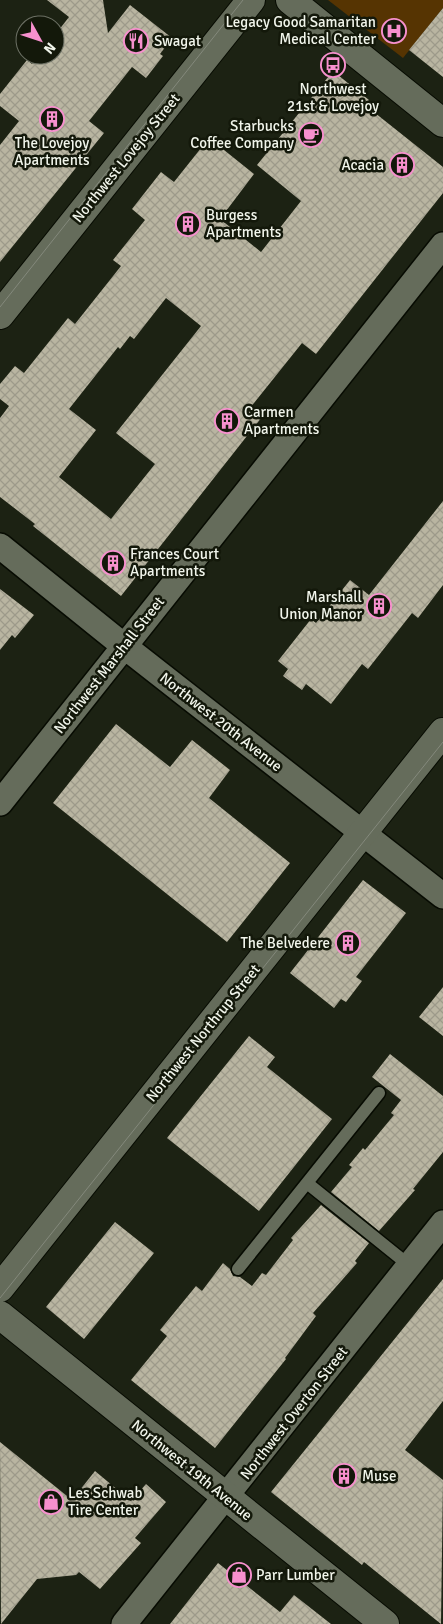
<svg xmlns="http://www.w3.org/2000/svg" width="443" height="1624" font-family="Signika,sans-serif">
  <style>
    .park { fill: #563402 }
    .building { fill: url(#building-cross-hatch); fill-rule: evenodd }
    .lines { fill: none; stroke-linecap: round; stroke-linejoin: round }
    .lane-casing { stroke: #070b02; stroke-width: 15 }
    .street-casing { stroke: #070b02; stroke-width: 28 }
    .secondary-casing { stroke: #070b02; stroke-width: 30 }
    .lane { stroke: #656c5b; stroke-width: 12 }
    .street { stroke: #656c5b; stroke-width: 25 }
    .secondary { stroke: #656c5b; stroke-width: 28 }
    .tram { stroke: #84897c; stroke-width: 1 }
    .labels { text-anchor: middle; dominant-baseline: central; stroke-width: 5; stroke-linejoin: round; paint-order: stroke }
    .poi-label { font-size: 15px; fill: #f1f5eb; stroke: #13180a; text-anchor: start }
    .street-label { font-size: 15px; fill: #f1f5eb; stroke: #13180a }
  </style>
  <defs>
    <pattern id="building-cross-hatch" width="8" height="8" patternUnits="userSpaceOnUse" patternTransform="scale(1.25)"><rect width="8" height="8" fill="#b9b5a1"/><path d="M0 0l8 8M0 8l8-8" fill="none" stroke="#9d9a8a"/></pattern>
  </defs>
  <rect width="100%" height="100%" fill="#1c2213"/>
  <path class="park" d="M 328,0 L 443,0 L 443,8 L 403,58 Z"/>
  <path class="building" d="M 47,0 L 103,0 L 108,33 L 130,5 L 172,38 L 160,54 L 163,56 L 146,78 L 132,67 L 89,121 L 104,133 L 0,262 L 0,145 L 19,121 L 0,106 L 0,94 L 27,60 L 32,64 L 39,55 L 55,55 L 55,35 L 69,17 Z
    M 443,8 L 443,77 L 409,50 Z
    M 333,71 L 369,100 L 365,105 L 443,167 L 443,193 L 316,354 L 302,343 L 250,408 L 262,417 L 121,596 L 33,526 L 35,524 L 0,497 L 0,418 L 9,406 L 0,399 L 0,384 L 15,366 L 24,373 L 68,318 L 75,324 L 121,266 L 113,260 L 145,220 L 132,209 L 161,172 L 174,182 L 209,138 L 254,174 L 220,219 L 261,252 L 301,201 L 257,165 ZM 166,298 L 201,326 L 116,433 L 155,464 L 111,519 L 59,477 L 96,430 L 69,409 L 118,347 L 120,349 L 130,336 L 134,339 Z
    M 443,501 L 443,585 L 418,618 L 412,613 L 368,669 L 362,664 L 331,704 L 306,684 L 302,690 L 283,676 L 288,669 L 278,661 L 311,619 L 316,623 L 350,580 L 369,595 Z
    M 0,589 L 34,615 L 15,638 L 12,635 L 0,650 Z
    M 116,724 L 170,767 L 192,740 L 230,770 L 209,798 L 290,863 L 227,942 L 53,803 Z
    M 363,880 L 406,913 L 356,977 L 362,981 L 346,1002 L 341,999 L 334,1008 L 290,973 Z
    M 443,987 L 443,1036 L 419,1017 Z
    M 249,1036 L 275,1057 L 267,1067 L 332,1119 L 259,1211 L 167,1138 Z
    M 390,1054 L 443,1096 L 443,1152 L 413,1189 L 415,1190 L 379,1231 L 331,1192 L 352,1167 L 349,1165 L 363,1148 L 365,1150 L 394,1115 L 391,1113 L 401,1100 L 372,1077 Z
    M 321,1205 L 369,1243 L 355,1261 L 357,1263 L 313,1313 L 316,1316 L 285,1358 L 286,1359 L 215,1448 L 131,1380 L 167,1336 L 160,1330 L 196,1286 L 202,1291 L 223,1263 L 230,1269 L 233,1276 L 240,1277 L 252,1286 L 262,1273 L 266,1275 L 293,1240 L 291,1238 Z
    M 115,1222 L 154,1253 L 84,1339 L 46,1307 Z
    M 443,1279 L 443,1401 L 405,1450 L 443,1480 L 441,1624 L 364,1562 L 362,1565 L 271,1492 Z
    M 0,1442 L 72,1500 L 95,1471 L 131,1501 L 146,1484 L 166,1502 L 135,1538 L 141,1543 L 100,1589 L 79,1572 L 76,1575 L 37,1579 L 1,1624 Z
    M 218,1563 L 280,1612 L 294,1595 L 331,1624 L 170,1624 Z"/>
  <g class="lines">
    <defs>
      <path id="lane" d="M 307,1183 L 410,1266
        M 238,1269 L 379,1093"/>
      <path id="street" d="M 0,546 L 124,646 L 443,896
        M 0,803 L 443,245
        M 124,1624 L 443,1223"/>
      <path id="secondary" d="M 290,0 L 443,123
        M 0,315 L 251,0
        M 0,1288 L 443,732
        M 0,1315 L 385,1624"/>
    </defs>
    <use href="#lane" class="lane-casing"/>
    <use href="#street" class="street-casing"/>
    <use href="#secondary" class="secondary-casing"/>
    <use href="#lane" class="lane"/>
    <use href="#street" class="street"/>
    <use href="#secondary" class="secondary"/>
    <path class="tram" d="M 0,307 L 243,0
      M 0,1298 L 443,742"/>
  </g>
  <defs>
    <symbol id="hospital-ring" viewBox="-11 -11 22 22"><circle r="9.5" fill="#13180a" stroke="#f790ce" stroke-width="1.5"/><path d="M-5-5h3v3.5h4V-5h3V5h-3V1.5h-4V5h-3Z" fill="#f790ce"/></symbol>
    <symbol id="restaurant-ring" viewBox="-11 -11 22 22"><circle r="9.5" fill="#13180a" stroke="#f790ce" stroke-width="1.5"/><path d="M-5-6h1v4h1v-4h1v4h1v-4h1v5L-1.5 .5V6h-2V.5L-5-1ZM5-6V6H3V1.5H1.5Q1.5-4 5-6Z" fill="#f790ce"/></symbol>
    <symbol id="bus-ring" viewBox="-11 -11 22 22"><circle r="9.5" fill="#13180a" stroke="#f790ce" stroke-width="1.5"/><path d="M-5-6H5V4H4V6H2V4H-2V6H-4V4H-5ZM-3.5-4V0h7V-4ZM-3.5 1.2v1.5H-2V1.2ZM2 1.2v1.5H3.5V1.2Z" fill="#f790ce"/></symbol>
    <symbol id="building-ring" viewBox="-11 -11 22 22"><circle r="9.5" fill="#13180a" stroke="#f790ce" stroke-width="1.5"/><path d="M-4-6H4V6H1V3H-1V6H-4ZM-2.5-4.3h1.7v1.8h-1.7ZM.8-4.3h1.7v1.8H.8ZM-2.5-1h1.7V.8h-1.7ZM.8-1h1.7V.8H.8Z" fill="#f790ce"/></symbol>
    <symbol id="cafe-ring" viewBox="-11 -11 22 22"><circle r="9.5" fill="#13180a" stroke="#f790ce" stroke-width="1.5"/><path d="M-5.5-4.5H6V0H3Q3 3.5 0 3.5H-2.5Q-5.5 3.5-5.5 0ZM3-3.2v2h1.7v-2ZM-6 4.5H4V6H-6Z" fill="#f790ce"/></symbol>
    <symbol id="shop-ring" viewBox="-11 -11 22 22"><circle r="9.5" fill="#13180a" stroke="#f790ce" stroke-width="1.5"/><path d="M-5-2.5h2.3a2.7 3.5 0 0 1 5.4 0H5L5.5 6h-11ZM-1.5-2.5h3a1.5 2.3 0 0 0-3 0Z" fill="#f790ce"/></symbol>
  </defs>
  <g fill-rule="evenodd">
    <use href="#hospital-ring" x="380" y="17" width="28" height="28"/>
    <use href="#restaurant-ring" x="122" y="27" width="28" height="28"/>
    <use href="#bus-ring" x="319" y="51" width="28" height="28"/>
    <use href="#building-ring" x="38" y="105" width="28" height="28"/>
    <use href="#cafe-ring" x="297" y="121" width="28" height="28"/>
    <use href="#building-ring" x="388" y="151" width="28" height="28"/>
    <use href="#building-ring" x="174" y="210" width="28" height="28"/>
    <use href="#building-ring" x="213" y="407" width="28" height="28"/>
    <use href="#building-ring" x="99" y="549" width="28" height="28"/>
    <use href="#building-ring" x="365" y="592" width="28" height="28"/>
    <use href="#building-ring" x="334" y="929" width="28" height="28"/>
    <use href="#building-ring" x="330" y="1462" width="28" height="28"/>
    <use href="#shop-ring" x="37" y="1488" width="28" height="28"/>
    <use href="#shop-ring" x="225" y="1561" width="28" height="28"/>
  </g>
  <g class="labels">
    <g class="poi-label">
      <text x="376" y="22" text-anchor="end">Legacy Good Samaritan<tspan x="376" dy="17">Medical Center</tspan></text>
      <text x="154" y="41">Swagat</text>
      <text x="333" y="89" text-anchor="middle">Northwest<tspan x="333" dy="17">21st &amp; Lovejoy</tspan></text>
      <text x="294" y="126" text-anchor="end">Starbucks<tspan x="294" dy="17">Coffee Company</tspan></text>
      <text x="52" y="143" text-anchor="middle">The Lovejoy<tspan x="52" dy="17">Apartments</tspan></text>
      <text x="384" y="165" text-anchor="end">Acacia</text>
      <text x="206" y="215">Burgess<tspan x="206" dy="17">Apartments</tspan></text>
      <text x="244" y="412">Carmen<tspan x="244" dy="17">Apartments</tspan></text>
      <text x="130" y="554">Frances Court<tspan x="130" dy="17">Apartments</tspan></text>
      <text x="362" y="597" text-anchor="end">Marshall<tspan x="362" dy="17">Union Manor</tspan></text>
      <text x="330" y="943" text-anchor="end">The Belvedere</text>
      <text x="362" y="1476">Muse</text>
      <text x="68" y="1493">Les Schwab<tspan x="68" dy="17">Tire Center</tspan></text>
      <text x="256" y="1575">Parr Lumber</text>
    </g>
    <g class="street-label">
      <text transform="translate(126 158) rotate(-51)">Northwest Lovejoy Street</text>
      <text transform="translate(109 665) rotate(-52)">Northwest Marshall Street</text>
      <text transform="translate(221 722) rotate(38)">Northwest 20th Avenue</text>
      <text transform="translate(203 1033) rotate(-51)">Northwest Northrup Street</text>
      <text transform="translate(294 1413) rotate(-52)">Northwest Overton Street</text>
      <text transform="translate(192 1470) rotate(39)">Northwest 19th Avenue</text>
    </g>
  </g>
  <g transform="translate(40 40) rotate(130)"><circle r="24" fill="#13180a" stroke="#6c7064"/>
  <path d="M0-4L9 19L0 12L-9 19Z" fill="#f790ce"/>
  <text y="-8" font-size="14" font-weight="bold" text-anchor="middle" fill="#f1f5eb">N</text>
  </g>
</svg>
